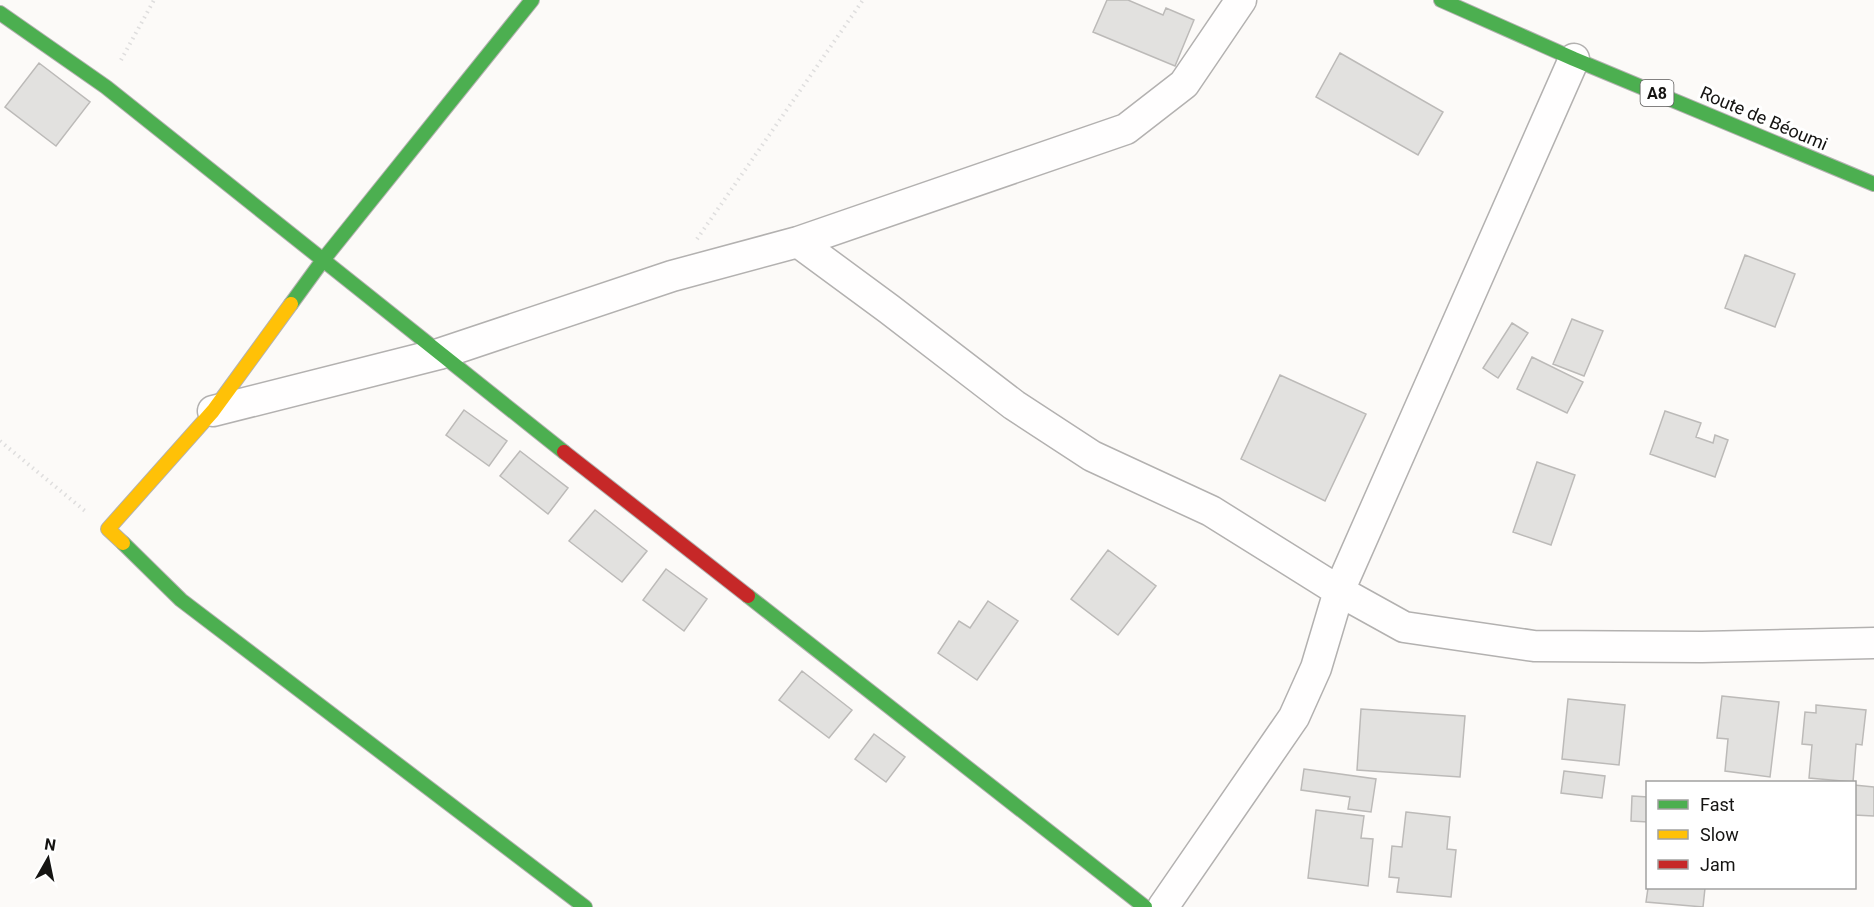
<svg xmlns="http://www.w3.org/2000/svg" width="1874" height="907" font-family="Roboto,sans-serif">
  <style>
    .building { fill: #e2e1df; stroke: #bcbab8; stroke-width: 1.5 }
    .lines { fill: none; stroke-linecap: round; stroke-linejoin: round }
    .street-casing { stroke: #b3b1b0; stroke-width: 33 }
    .fast-casing { stroke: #b3b1b0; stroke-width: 16 }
    .slow-casing { stroke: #b3b1b0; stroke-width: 16 }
    .jam-casing { stroke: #b3b1b0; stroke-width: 16 }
    .path { stroke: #dfdede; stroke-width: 4; stroke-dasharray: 1.5 4.5; stroke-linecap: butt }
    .street { stroke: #fffefe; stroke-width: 30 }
    .fast { stroke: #4caf50; stroke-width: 14 }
    .slow { stroke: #ffc107; stroke-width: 14 }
    .jam { stroke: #c62828; stroke-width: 14 }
    .labels { text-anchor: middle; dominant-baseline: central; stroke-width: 6; stroke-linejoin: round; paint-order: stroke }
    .shield { fill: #fff; stroke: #5b5a59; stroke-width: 1.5 }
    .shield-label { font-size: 16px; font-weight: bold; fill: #151412 }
    .street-label { font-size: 18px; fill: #151412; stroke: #fff }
  </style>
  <rect width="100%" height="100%" fill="#fcfaf8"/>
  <path class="building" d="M 1107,0 L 1128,0 L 1163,15 L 1166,8 L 1194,20 L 1175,66 L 1093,32 Z
    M 1340,53 L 1443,112 L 1418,155 L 1316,97 Z
    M 39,63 L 90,102 L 56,146 L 5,107 Z
    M 1745,255 L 1795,274 L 1775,327 L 1725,308 Z
    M 1572,319 L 1603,331 L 1584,376 L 1553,364 Z
    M 1512,323 L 1528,333 L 1498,378 L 1483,368 Z
    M 1532,357 L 1583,382 L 1567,413 L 1517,389 Z
    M 1280,375 L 1366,414 L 1325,501 L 1241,459 Z
    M 464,410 L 507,441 L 489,466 L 446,435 Z
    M 1665,411 L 1701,423 L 1696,437 L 1713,443 L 1715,435 L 1728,440 L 1715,477 L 1650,454 Z
    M 520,451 L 568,488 L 548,514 L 500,476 Z
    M 1537,462 L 1575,475 L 1551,545 L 1513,532 Z
    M 595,510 L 647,551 L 622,582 L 569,541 Z
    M 1108,550 L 1156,586 L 1118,635 L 1071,599 Z
    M 666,569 L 707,599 L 684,631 L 643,600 Z
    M 988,601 L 1018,621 L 977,680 L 938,653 L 959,621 L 970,628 Z
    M 802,671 L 852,710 L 829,738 L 779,700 Z
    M 1722,696 L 1779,702 L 1770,777 L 1725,771 L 1728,739 L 1717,738 Z
    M 1568,699 L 1625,705 L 1619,765 L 1562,759 Z
    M 1816,705 L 1866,710 L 1862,745 L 1856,744 L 1853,782 L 1809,778 L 1812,745 L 1802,744 L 1805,712 L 1816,713 Z
    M 1361,709 L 1465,716 L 1460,777 L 1357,770 Z
    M 874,734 L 905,757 L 886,782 L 855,759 Z
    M 1304,769 L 1376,779 L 1371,812 L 1348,809 L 1350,797 L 1301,790 Z
    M 1564,771 L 1605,776 L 1602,798 L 1561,793 Z
    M 1854,785 L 1874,787 L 1874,816 L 1854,815 Z
    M 1632,796 L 1648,797 L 1648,822 L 1631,821 Z
    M 1316,810 L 1364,816 L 1361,838 L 1373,839 L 1368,886 L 1308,878 Z
    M 1406,812 L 1450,817 L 1447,849 L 1456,850 L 1451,897 L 1397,892 L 1399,878 L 1389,877 L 1392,846 L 1402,847 Z
    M 1648,888 L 1705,888 L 1703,907 L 1646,902 Z"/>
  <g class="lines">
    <defs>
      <path id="street" d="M 798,242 L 889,309 L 1014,405 L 1092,456 L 1211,511 L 1339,591 L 1404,627 L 1534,646 L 1702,647 L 1874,643
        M 213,411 L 439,354 L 672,276 L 798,242 L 1126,129 L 1184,84 L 1241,0
        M 1163,907 L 1294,717 L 1316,668 L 1339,591 L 1574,59"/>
      <path id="fast" d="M 1441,0 L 1574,59 L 1874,184
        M 0,13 L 106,87 L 564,452
        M 291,304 L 323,260 L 532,0
        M 123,543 L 181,600 L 585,907
        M 748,596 L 1145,907"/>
      <path id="slow" d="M 123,543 L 108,529 L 213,411 L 291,304"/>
      <path id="jam" d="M 564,452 L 748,596"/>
    </defs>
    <use href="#street" class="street-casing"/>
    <use href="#fast" class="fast-casing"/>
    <use href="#slow" class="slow-casing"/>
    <use href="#jam" class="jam-casing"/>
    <path class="path" d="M 121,60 L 154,0
      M 697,239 L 863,0
      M 0,441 L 85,511"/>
    <use href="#street" class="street"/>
    <use href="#fast" class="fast"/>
    <use href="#slow" class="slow"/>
    <use href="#jam" class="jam"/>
  </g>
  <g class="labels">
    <rect class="shield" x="1640.5" y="80" width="33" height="26" rx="4.5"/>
    <g class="shield-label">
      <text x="1657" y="93">A8</text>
    </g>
    <g class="street-label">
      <text transform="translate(1764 118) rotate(23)">Route de Béoumi</text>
    </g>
  </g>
  <rect x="1646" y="781" width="210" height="108" fill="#ffffff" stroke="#a1a1a0" stroke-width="1.5"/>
  <rect x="1658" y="800" width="30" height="9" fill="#4caf50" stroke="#a1a1a0" stroke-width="1.5"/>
  <text x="1700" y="811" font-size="18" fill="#151412">Fast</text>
  <rect x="1658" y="830" width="30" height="9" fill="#ffc107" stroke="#a1a1a0" stroke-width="1.5"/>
  <text x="1700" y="841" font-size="18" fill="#151412">Slow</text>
  <rect x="1658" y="860" width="30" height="9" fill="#c62828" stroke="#a1a1a0" stroke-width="1.5"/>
  <text x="1700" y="871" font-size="18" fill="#151412">Jam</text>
  <g transform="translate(48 859) rotate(9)" stroke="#ffffff" stroke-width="4.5" paint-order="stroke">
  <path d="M0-4.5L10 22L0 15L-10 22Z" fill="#151412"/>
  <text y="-9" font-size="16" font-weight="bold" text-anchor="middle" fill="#151412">N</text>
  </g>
</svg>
